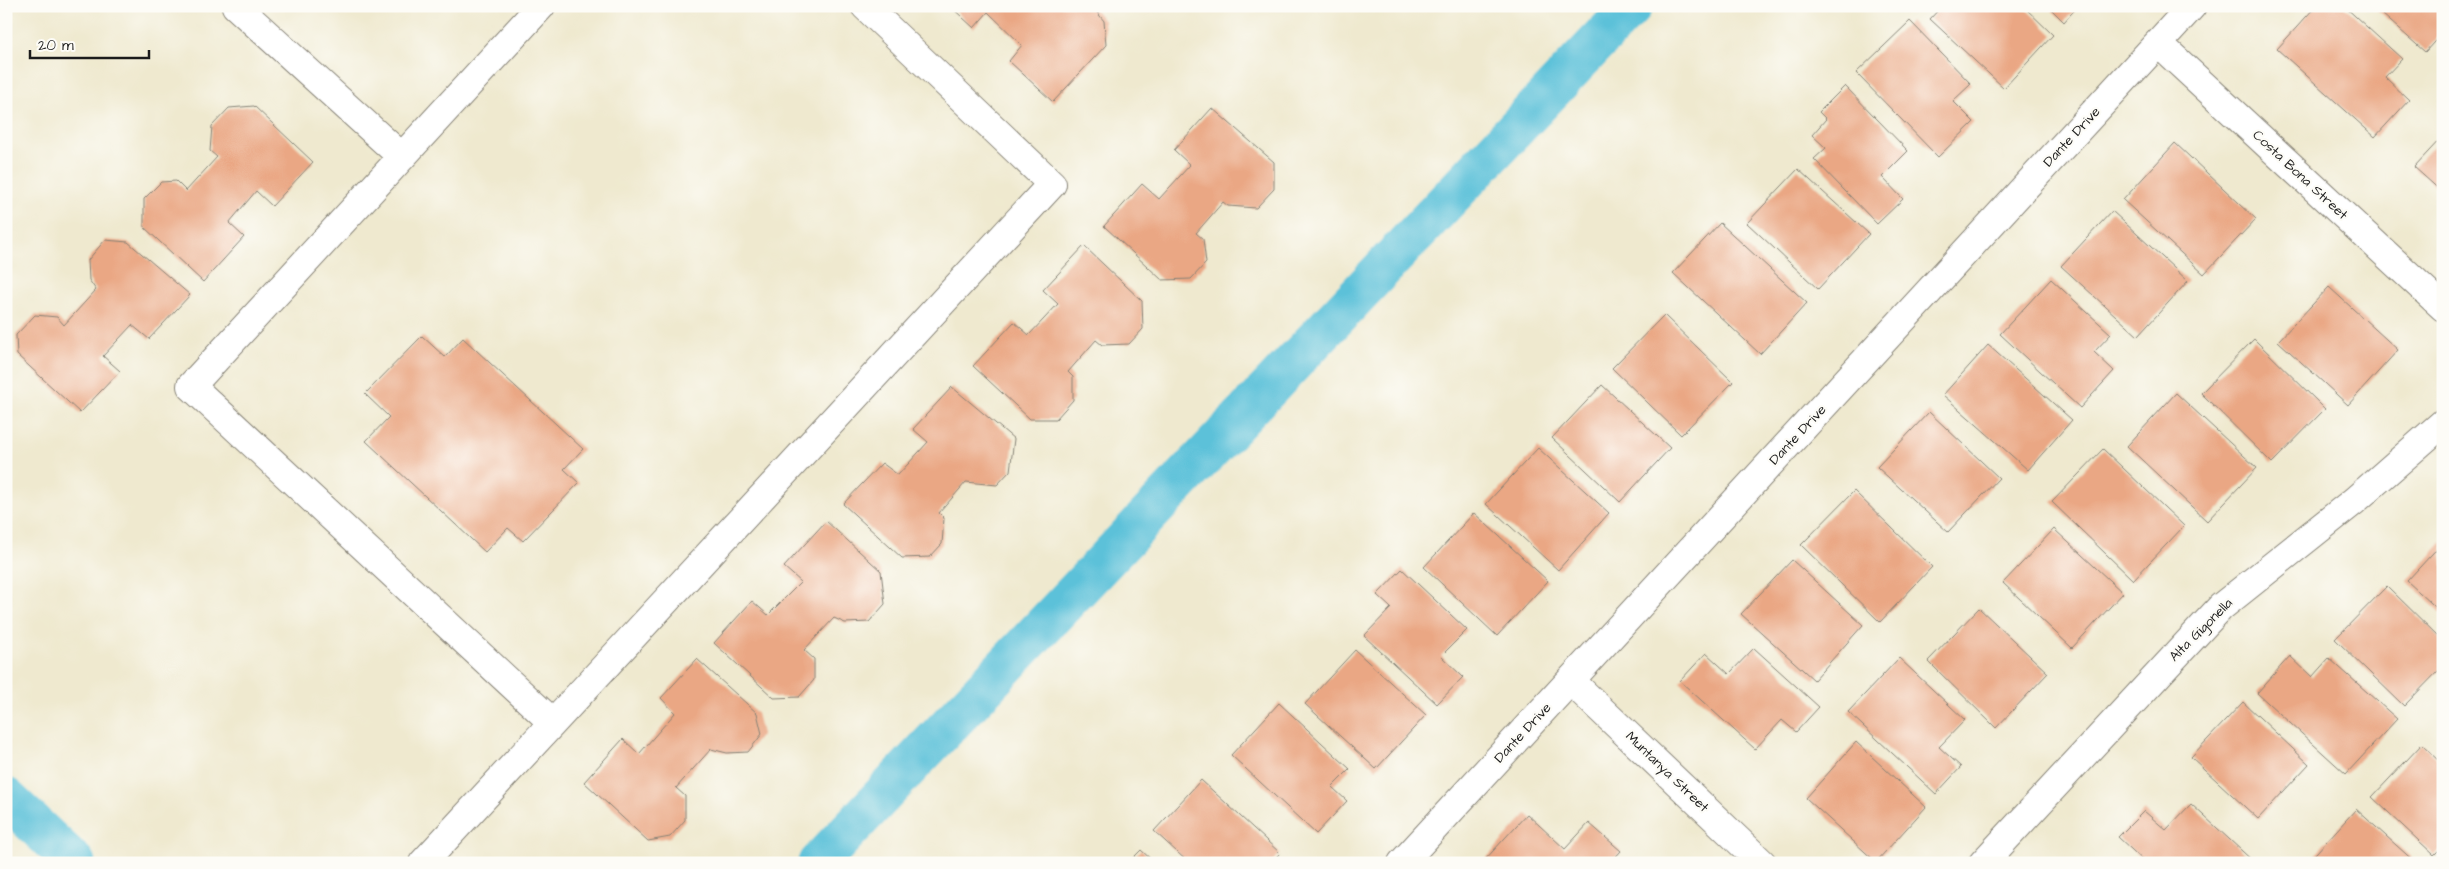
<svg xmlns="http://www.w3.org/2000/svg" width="2449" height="869" font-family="'Architects Daughter',sans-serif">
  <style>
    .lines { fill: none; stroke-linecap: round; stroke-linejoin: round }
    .canal { stroke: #5bc1d9; stroke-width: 41 }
    .building { fill: #eaa784 }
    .minor-casing { stroke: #868276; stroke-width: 30 }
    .minor { stroke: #fff; stroke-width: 28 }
    .labels { text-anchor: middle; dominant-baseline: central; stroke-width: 4.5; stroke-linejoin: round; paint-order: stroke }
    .street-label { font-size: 14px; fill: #1c1c1c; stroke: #fdfcf7 }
  </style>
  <rect width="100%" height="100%" fill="#fdfcf7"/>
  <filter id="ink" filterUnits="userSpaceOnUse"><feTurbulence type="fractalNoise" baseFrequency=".02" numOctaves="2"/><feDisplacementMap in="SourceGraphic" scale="10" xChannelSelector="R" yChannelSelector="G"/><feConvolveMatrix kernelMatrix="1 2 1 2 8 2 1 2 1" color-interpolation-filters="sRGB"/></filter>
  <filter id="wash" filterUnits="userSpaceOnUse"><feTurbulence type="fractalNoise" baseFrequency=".0096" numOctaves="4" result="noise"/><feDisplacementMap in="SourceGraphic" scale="20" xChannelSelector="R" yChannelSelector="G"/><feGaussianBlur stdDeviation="1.12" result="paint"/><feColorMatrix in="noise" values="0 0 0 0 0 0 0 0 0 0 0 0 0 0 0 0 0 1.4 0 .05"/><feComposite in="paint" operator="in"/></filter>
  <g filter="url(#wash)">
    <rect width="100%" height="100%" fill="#efe9cf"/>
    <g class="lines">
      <path class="canal" d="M 6,798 L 75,863
        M 818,863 L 1632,6"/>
    </g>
    <g id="blocks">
      <path class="building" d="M 950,6 L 1092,6 L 1104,21 L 1106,45 L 1053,102 L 1009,61 L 1022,45 L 988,12 L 974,28 Z
        M 1942,6 L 2023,6 L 2053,35 L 2004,88 L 1930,19 Z
        M 2048,6 L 2078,6 L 2064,22 Z
        M 2316,6 L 2344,6 L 2402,59 L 2385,77 L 2409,100 L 2375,137 L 2277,49 Z
        M 2373,6 L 2443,6 L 2443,32 L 2425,52 Z
        M 1910,21 L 1971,84 L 1953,101 L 1974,122 L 1938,157 L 1856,73 Z
        M 1845,86 L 1908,151 L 1882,177 L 1903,199 L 1877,224 L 1814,159 L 1826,148 L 1812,135 L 1826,119 L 1819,112 Z
        M 254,106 L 313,162 L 272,206 L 256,191 L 229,223 L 244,237 L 203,282 L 144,227 L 144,199 L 161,182 L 176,181 L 186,191 L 217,157 L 210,151 L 212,126 L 229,108 Z
        M 1212,108 L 1274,162 L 1274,189 L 1256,208 L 1228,206 L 1223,202 L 1196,233 L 1203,239 L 1206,263 L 1191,279 L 1162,280 L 1104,226 L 1142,184 L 1159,199 L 1190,165 L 1174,150 Z
        M 2443,136 L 2443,193 L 2414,167 Z
        M 2175,143 L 2256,219 L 2204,274 L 2123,200 Z
        M 1798,169 L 1869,234 L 1818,289 L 1747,223 Z
        M 2112,211 L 2188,281 L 2138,336 L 2061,266 Z
        M 1720,223 L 1807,303 L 1760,354 L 1673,273 Z
        M 105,240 L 128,242 L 190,295 L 149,339 L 132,325 L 103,356 L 120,371 L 80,413 L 17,355 L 16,335 L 35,315 L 57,317 L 64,325 L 96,290 L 89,280 L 88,260 Z
        M 1084,246 L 1142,301 L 1143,329 L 1129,344 L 1102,345 L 1096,340 L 1068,372 L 1073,377 L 1073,400 L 1056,419 L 1030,419 L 973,366 L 1014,322 L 1029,335 L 1058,304 L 1043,290 Z
        M 2051,279 L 2111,334 L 2094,352 L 2114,371 L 2080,408 L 2000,334 Z
        M 2329,287 L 2398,350 L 2348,405 L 2278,341 Z
        M 1664,315 L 1733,382 L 1681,435 L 1612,368 Z
        M 422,336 L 445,357 L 463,338 L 583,449 L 564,469 L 579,483 L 523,541 L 508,528 L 485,552 L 366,441 L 389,417 L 365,394 Z
        M 2254,339 L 2325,409 L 2272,463 L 2201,393 Z
        M 1988,345 L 2072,420 L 2028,470 L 1943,395 Z
        M 1602,385 L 1670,448 L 1620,502 L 1552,438 Z
        M 952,387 L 1014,439 L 1010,471 L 997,485 L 966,482 L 939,513 L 944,518 L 942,544 L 930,557 L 902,558 L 843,504 L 882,463 L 898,475 L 928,442 L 913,429 Z
        M 2176,393 L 2257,468 L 2207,521 L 2127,446 Z
        M 1929,412 L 1999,478 L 1948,532 L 1877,467 Z
        M 1538,448 L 1609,513 L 1558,570 L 1486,504 Z
        M 2103,449 L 2184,526 L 2133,580 L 2052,502 Z
        M 1854,491 L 1932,567 L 1880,622 L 1801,545 Z
        M 1474,513 L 1548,581 L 1497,636 L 1424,567 Z
        M 826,521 L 881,571 L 885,604 L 869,622 L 845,623 L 834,618 L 804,650 L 814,659 L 814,680 L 799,697 L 774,698 L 714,643 L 752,601 L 768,615 L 801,582 L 784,567 Z
        M 2054,529 L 2123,593 L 2072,648 L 2003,583 Z
        M 2443,542 L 2443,614 L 2407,581 Z
        M 1792,560 L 1863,625 L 1814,680 L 1741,614 Z
        M 1402,569 L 1467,630 L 1441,656 L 1463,677 L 1437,704 L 1364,636 L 1391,608 L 1377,595 Z
        M 2387,586 L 2443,641 L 2443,666 L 2404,706 L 2335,639 Z
        M 1979,608 L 2048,673 L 1996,728 L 1928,661 Z
        M 1754,648 L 1819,707 L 1796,732 L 1782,720 L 1755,749 L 1680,681 L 1706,653 L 1729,674 Z
        M 1355,650 L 1426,715 L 1376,769 L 1305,704 Z
        M 2290,656 L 2312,677 L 2329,658 L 2397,719 L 2346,774 L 2257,693 Z
        M 1899,658 L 1965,720 L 1939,747 L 1961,767 L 1936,794 L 1848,712 Z
        M 697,659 L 757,713 L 762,734 L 748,752 L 727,753 L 711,749 L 676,788 L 685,796 L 685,820 L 670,837 L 648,841 L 584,782 L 623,739 L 639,754 L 675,713 L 661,698 Z
        M 2243,702 L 2309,764 L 2258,819 L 2191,757 Z
        M 1279,703 L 1350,769 L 1332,787 L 1347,801 L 1316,834 L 1231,755 Z
        M 1856,742 L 1926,807 L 1876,862 L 1806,798 Z
        M 2422,744 L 2443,764 L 2443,846 L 2434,855 L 2372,797 Z
        M 1201,780 L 1280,853 L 1271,863 L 1189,863 L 1154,831 Z
        M 2191,804 L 2255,863 L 2146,863 L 2118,837 L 2144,811 L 2166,830 Z
        M 2356,809 L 2416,863 L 2307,863 Z
        M 1527,814 L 1565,849 L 1589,823 L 1621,851 L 1610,863 L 1482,863 Z
        M 1141,850 L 1155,863 L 1128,863 Z"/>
    </g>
  </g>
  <g filter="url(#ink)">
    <use href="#blocks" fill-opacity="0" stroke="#868276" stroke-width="1"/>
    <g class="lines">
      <defs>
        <path id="minor" d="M 236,6 L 402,157
          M 541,6 L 191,386 L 552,722
          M 2158,43 L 2443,307
          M 1571,681 L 1762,863
          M 423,863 L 1052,184 L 865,6
          M 1402,863 L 2192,6
          M 1983,863 L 2221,607 L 2354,501 L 2443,423"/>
      </defs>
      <use href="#minor" class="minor-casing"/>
      <use href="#minor" class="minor"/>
    </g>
  </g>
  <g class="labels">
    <g class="street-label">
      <text transform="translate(2072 137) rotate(-47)">Dante Drive</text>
      <text transform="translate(2300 175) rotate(43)">Costa Bona Street</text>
      <text transform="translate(1798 435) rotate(-47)">Dante Drive</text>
      <text transform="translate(2201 630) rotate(-45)">Alta Gigonella</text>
      <text transform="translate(1523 733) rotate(-47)">Dante Drive</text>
      <text transform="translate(1667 772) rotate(44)">Muntanya Street</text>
    </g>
  </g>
  <rect width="2449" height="869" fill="none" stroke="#fdfcf7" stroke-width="25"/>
  <path d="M30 50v8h119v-8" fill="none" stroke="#1c1c1c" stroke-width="2.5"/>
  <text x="38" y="50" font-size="15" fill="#1c1c1c" stroke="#fdfcf7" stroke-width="4" paint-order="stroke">20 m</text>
</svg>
